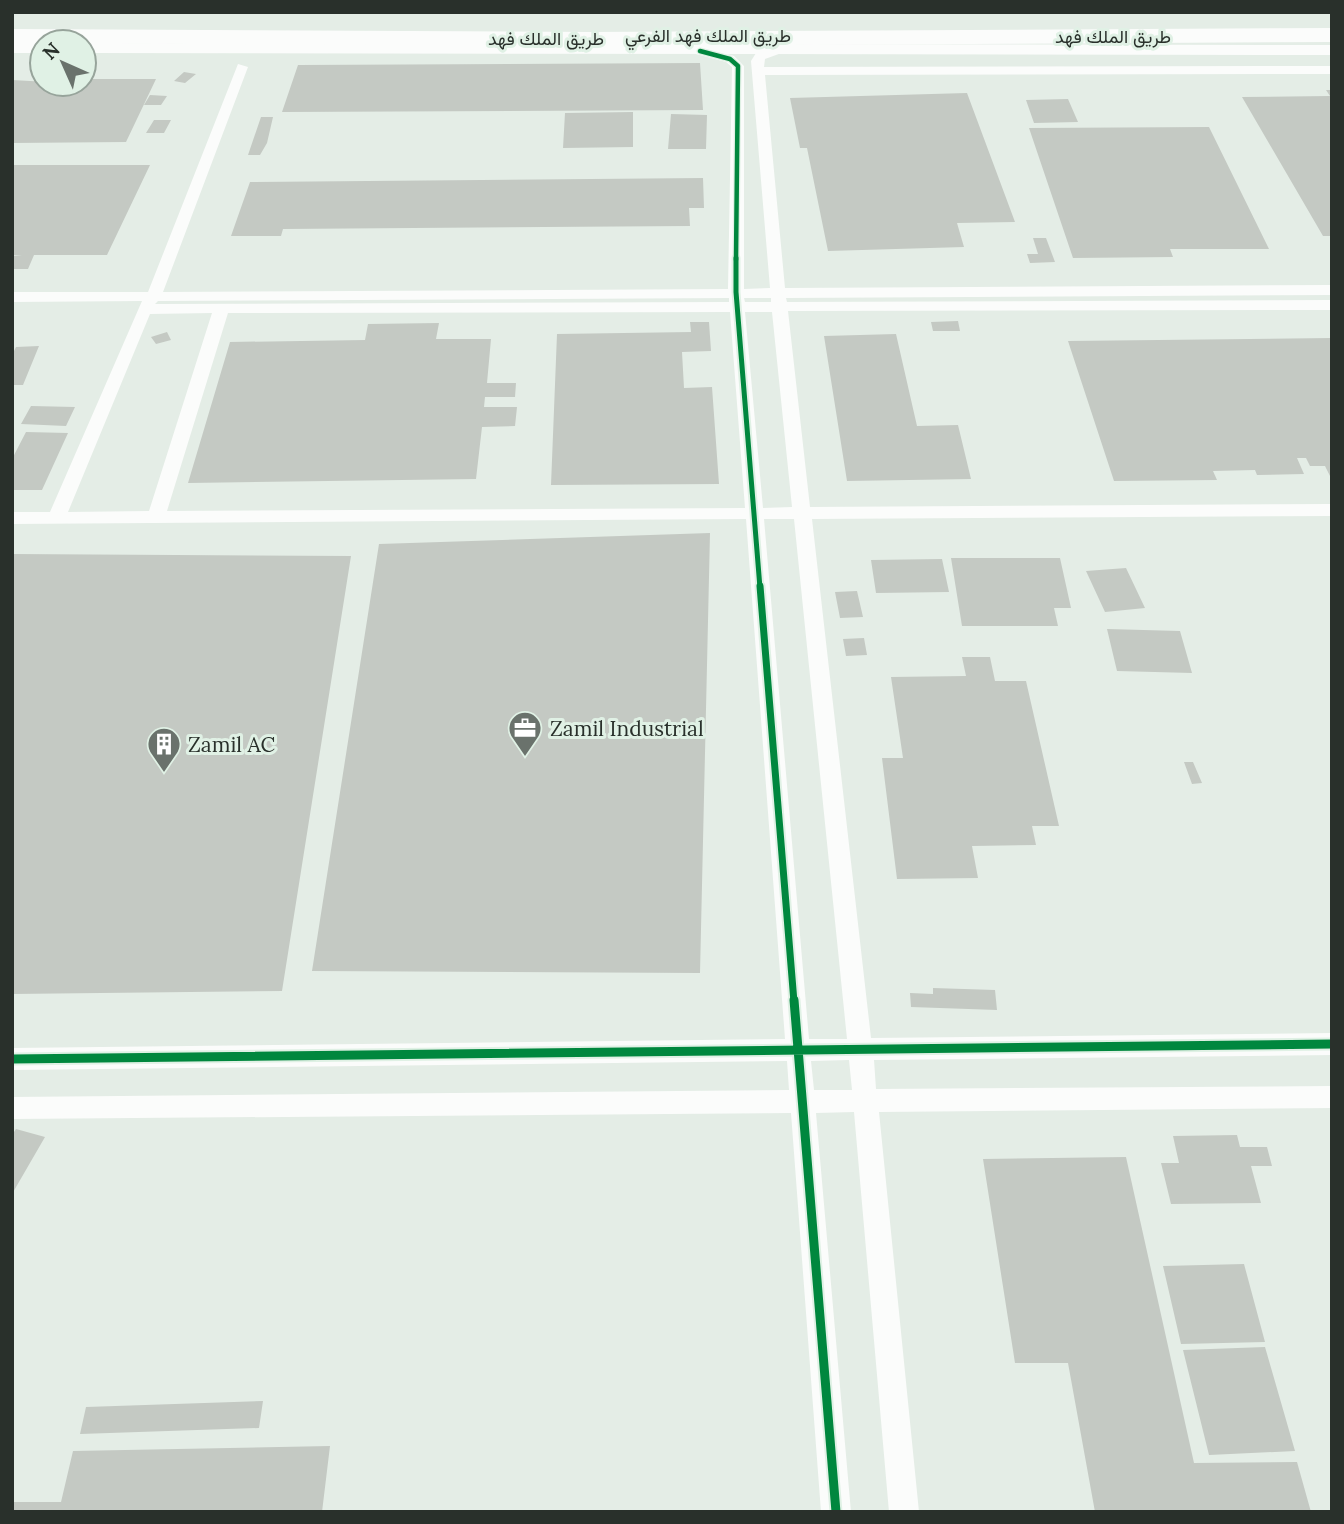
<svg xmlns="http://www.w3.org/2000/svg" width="1344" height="1524" font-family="Lora,Vazirmatn,serif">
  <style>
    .building { fill: #c4c9c3 }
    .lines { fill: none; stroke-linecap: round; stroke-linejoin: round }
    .street { fill: #fbfcfb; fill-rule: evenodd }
    .secondary { fill: #fbfcfb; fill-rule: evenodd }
    .highway { fill: #fbfcfb; fill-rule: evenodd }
    .cycleway-far3-casing { stroke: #e0f1e5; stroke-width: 7 }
    .cycleway-far2-casing { stroke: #e0f1e5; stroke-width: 9 }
    .cycleway-far1-casing { stroke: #e0f1e5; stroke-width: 11 }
    .cycleway-casing { stroke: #e0f1e5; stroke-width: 13 }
    .cycleway-far3 { stroke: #00873e; stroke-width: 4.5 }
    .cycleway-far2 { stroke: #00873e; stroke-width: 5 }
    .cycleway-far1 { stroke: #00873e; stroke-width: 7 }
    .cycleway { stroke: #00873e; stroke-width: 9 }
    .labels { text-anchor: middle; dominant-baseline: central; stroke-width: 6; stroke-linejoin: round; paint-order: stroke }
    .far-street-label { font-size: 18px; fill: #29302b; stroke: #e0f1e5 }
    .poi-label { font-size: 21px; fill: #29302b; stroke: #e0f1e5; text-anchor: start }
  </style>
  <rect width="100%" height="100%" fill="#e4ede6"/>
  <path class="building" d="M 700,63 L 703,110 L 282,112 L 298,65 Z
    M 184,72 L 196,74 L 185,83 L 174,81 Z
    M 84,79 L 156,79 L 126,142 L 12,143 L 12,80 L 84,84 Z
    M 1326,90 L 1332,90 L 1332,236 L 1323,236 L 1242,97 L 1330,96 Z
    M 967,93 L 1015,222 L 957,223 L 964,247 L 828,251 L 807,148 L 800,148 L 790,98 Z
    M 150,95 L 167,96 L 161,105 L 144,105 Z
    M 1068,99 L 1078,122 L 1034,123 L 1026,100 Z
    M 633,112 L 633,147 L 563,148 L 565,113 Z
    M 671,114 L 707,115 L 706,149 L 668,149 Z
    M 261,117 L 273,117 L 267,143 L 260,155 L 248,155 Z
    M 154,120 L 171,120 L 164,133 L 146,133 Z
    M 1209,127 L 1269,249 L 1170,249 L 1173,257 L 1073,258 L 1029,128 Z
    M 12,165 L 150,165 L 107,255 L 34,255 L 28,269 L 12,269 L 12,256 L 22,256 L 12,255 Z
    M 703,178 L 704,208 L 689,208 L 690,226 L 283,229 L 281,236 L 231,236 L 250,182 Z
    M 1033,238 L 1046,238 L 1055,262 L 1030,263 L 1027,254 L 1038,254 Z
    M 958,321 L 960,331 L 933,331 L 931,322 Z
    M 690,322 L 709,322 L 711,351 L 682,352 L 684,388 L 712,387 L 719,484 L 551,485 L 557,334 L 691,332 Z
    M 439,323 L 436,339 L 491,339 L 487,383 L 516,383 L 515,397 L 485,397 L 484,407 L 517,407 L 515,426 L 482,427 L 476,479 L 188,483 L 230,342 L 365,340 L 368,324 Z
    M 167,332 L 171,340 L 156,344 L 151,337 Z
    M 896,334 L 917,426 L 958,425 L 971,479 L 847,481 L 824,336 Z
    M 1332,338 L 1332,480 L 1325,466 L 1310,466 L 1306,458 L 1297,458 L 1304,474 L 1257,475 L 1255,470 L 1213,471 L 1217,480 L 1114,481 L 1068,341 Z
    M 39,346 L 23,385 L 12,385 L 12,355 L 16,347 Z
    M 31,406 L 75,407 L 66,426 L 21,424 Z
    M 26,432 L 68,433 L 42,490 L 12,490 L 12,459 Z
    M 710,533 L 700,973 L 312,971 L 379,544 Z
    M 12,554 L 351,556 L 282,991 L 12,994 Z
    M 951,558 L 1060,558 L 1071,608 L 1054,608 L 1058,626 L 962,626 Z
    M 942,559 L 949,592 L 876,593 L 871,560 Z
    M 1126,568 L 1145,608 L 1105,612 L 1086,571 Z
    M 857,591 L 863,617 L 840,618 L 835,592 Z
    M 1107,629 L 1180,631 L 1192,673 L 1117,671 Z
    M 864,638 L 867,655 L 846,656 L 843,639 Z
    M 962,657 L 990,657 L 995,681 L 1026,681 L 1059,826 L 1032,826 L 1036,845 L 972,846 L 978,878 L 897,879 L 882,758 L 903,758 L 891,677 L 966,676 Z
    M 1184,762 L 1193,762 L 1202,783 L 1192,784 Z
    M 933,988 L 995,990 L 997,1010 L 911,1007 L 910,993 L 933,994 Z
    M 16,1129 L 45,1137 L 12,1194 L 12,1135 Z
    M 1237,1135 L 1240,1147 L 1267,1147 L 1272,1166 L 1251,1166 L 1261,1203 L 1171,1204 L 1161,1163 L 1179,1163 L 1173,1136 Z
    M 1126,1157 L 1194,1463 L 1297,1462 L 1311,1512 L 1095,1512 L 1068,1363 L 1015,1363 L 983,1159 Z
    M 1244,1264 L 1265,1342 L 1181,1344 L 1163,1266 Z
    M 1265,1347 L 1295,1451 L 1209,1455 L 1183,1350 Z
    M 263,1401 L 259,1428 L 80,1434 L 86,1407 Z
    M 330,1446 L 322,1512 L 12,1512 L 12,1502 L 61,1502 L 73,1451 Z"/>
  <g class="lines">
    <path class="street" d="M 700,47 L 734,56 L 744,66 L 744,289 L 770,288 L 751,61 L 756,53 L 781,47 L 787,51 L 765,59 L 764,67 L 1332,66 L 1332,74 L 765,75 L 785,288 L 1332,285 L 1332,295 L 786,298 L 787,302 L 1332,300 L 1332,310 L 788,311 L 810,507 L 1332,504 L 1332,516 L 812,519 L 871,1038 L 1332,1033 L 1332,1055 L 874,1060 L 876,1089 L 1332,1086 L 1332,1108 L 879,1112 L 919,1512 L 889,1512 L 854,1112 L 816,1113 L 851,1512 L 821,1512 L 791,1113 L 12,1119 L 12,1097 L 789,1090 L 787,1061 L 12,1070 L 12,1048 L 785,1039 L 746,519 L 12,524 L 12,512 L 50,512 L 142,301 L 12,302 L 12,292 L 148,292 L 238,64 L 248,67 L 163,292 L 728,289 L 732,67 L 726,62 L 696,54 L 696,48 ZM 729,298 L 729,302 L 155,304 L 158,301 ZM 744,298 L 771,298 L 771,302 L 745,302 ZM 730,312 L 745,508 L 167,511 L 228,313 ZM 745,312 L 772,312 L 792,507 L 763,508 ZM 212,313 L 149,511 L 68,512 L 150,314 ZM 764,519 L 794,519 L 847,1039 L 809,1039 ZM 849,1060 L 852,1090 L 814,1090 L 811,1061 Z"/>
    <path class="secondary" d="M 12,43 L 42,43 L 42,53 L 12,53 Z
      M 84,43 L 1332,45 L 1332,55 L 84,53 Z"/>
    <path class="highway" d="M 1332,28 L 1332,42 L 592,46 L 12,43 L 12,29 L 592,32 Z"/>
    <defs>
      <path id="cycleway-far3" d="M 700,51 L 730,59 L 738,66 L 736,260"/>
      <path id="cycleway-far2" d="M 736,258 L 736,292 L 760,588"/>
      <path id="cycleway-far1" d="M 760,586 L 794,1002"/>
      <path id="cycleway" d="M 794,1000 L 836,1512
        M 12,1059 L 1332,1044"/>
    </defs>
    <use href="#cycleway-far3" class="cycleway-far3-casing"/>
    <use href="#cycleway-far2" class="cycleway-far2-casing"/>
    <use href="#cycleway-far1" class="cycleway-far1-casing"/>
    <use href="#cycleway" class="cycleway-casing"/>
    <use href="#cycleway-far3" class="cycleway-far3"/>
    <use href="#cycleway-far2" class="cycleway-far2"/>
    <use href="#cycleway-far1" class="cycleway-far1"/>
    <use href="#cycleway" class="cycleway"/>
  </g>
  <defs>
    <symbol id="office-pin" viewBox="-11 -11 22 30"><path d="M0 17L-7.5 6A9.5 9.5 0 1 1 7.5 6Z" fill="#6a726c" stroke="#e0f1e5"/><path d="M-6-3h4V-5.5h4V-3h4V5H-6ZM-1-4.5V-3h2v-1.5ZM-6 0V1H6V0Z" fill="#fff"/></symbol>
    <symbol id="building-pin" viewBox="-11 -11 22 30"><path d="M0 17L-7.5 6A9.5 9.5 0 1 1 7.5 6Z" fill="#6a726c" stroke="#e0f1e5"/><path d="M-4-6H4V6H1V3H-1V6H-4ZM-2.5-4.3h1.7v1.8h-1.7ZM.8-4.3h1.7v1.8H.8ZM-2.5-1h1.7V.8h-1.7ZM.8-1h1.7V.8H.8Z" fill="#fff"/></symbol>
  </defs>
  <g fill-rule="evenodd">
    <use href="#office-pin" x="506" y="709" width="38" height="52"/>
    <use href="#building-pin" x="145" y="725" width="38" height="52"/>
  </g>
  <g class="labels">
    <g class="far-street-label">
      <text x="708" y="35">طريق الملك فهد الفرعي</text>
      <text x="1113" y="36">طريق الملك فهد</text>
      <text x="546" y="38">طريق الملك فهد</text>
    </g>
    <g class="poi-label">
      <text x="550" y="728">Zamil Industrial</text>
      <text x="188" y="744">Zamil AC</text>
    </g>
  </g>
  <rect width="1344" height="1524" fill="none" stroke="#29302b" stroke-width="28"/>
  <g transform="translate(63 63) rotate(315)"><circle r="33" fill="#e0f1e5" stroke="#97a49b" stroke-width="2"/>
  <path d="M0-5L12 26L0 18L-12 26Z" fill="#6a726c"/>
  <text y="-10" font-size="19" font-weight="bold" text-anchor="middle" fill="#29302b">N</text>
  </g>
</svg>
